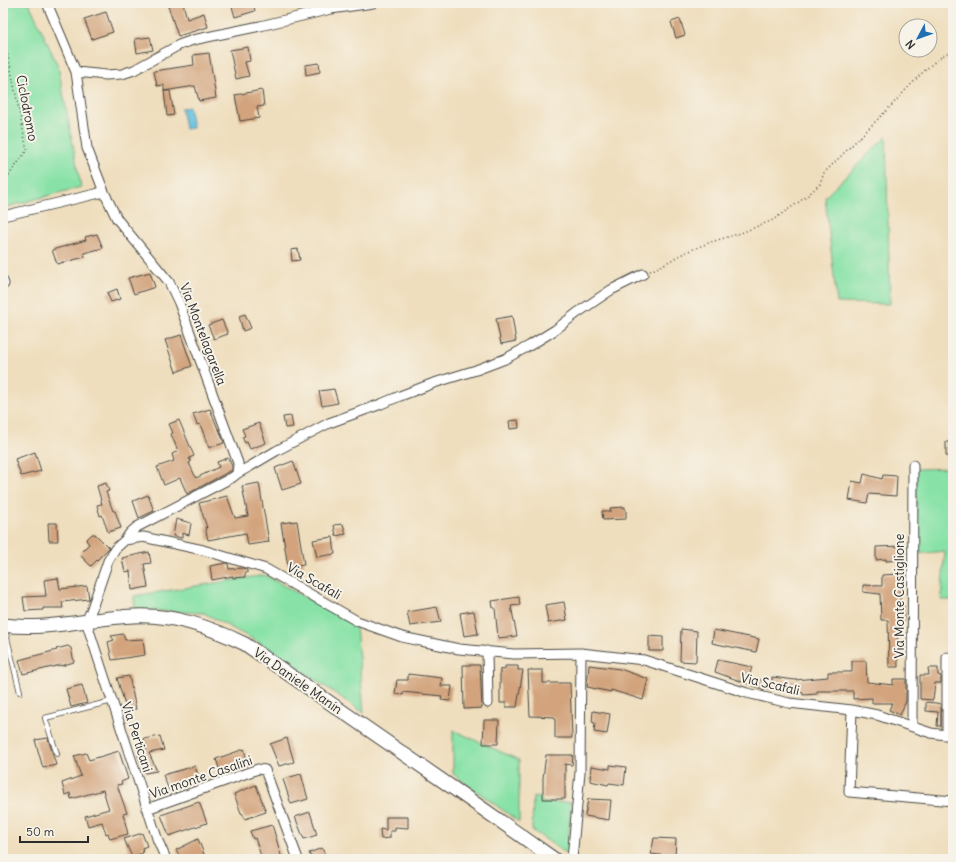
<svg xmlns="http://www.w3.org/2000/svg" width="956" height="862" font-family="Delius,sans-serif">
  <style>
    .green { fill: #88e2a7; stroke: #5a8669 }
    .water { fill: #61bfdf; stroke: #467585 }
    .building { fill: #d2a37b }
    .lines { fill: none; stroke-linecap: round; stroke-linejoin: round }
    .service-casing { stroke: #484641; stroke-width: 6 }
    .minor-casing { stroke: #484641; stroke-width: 11 }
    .secondary-casing { stroke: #484641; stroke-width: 15 }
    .path { stroke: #484641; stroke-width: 1.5; stroke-dasharray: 1 3; stroke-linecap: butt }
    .service { stroke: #fff; stroke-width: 4.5 }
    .minor { stroke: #fff; stroke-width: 9 }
    .secondary { stroke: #fff; stroke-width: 13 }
    .labels { text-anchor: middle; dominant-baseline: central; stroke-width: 4; stroke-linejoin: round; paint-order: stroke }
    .street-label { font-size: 13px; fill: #2b2b2b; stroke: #f7f3e8 }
  </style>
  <rect width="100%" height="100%" fill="#f7f3e8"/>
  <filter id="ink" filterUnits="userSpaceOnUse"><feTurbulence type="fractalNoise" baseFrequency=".025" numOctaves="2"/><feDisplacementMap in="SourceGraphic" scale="8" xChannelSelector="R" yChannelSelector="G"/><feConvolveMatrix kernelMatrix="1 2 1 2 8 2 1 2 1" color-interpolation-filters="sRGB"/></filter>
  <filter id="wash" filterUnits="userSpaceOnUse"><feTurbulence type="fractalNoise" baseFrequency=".012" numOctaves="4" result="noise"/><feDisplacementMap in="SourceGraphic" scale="16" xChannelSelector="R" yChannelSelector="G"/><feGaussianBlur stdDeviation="0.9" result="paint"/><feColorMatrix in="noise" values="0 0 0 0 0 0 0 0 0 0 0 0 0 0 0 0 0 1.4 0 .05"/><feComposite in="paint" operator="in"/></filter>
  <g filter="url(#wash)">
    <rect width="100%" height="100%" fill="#efdebd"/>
    <path class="green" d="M 3,3 L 29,3 L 58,66 L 81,187 L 3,208 Z
      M 886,137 L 890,304 L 837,303 L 825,197 Z
      M 953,468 L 953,600 L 941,600 L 945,551 L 917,554 L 916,469 Z
      M 265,575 L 356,626 L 364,713 L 267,647 L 204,613 L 135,610 L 134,596 Z
      M 453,730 L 519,760 L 519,822 L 453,774 Z
      M 540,796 L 542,803 L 572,802 L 567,854 L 532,830 L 533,797 Z"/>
    <path class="water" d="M 189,107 L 193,128 L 185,129 L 181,108 Z"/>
    <g id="blocks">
      <path class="building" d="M 167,3 L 183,3 L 187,19 L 204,13 L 208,27 L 178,36 Z
        M 231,3 L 246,3 L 247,5 L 253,3 L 255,11 L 235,17 Z
        M 106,12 L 113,32 L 92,39 L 84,19 Z
        M 680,19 L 685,35 L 676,38 L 671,22 Z
        M 150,37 L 153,50 L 137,53 L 135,39 Z
        M 248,47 L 250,61 L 245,62 L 249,76 L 236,79 L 230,50 Z
        M 209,53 L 216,98 L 199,101 L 195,86 L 164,91 L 164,85 L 157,86 L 154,71 L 194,65 L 193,55 Z
        M 319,63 L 320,72 L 306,75 L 305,65 Z
        M 262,90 L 264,106 L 257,107 L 259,118 L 240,121 L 235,95 Z
        M 164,91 L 170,91 L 174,115 L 167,116 Z
        M 97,234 L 103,248 L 84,253 L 85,257 L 57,264 L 52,250 L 86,240 L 85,237 Z
        M 298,249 L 300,260 L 292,261 L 291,250 Z
        M 150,272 L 155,287 L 134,294 L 128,278 Z
        M 117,289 L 120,299 L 111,302 L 107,293 Z
        M 245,314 L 251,328 L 243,331 L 239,316 Z
        M 512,316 L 516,341 L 501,344 L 496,319 Z
        M 222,320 L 228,334 L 214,339 L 208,325 Z
        M 181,335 L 192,366 L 176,372 L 165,340 Z
        M 334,389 L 338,403 L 322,406 L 319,391 Z
        M 210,409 L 218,429 L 219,429 L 224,443 L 209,448 L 200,424 L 197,425 L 193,414 Z
        M 291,416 L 293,427 L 285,428 L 283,417 Z
        M 179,420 L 194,456 L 189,458 L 191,462 L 189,463 L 196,478 L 219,467 L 217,462 L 228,458 L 232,466 L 232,470 L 187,494 L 180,478 L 164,485 L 157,467 L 174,461 L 172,454 L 178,451 L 171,434 L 173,433 L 169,424 Z
        M 518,420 L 519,428 L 510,429 L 509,421 Z
        M 259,423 L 266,443 L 250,449 L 247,442 L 245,443 L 242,437 L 245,436 L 242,429 Z
        M 946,442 L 953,442 L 953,456 L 946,456 Z
        M 35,452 L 41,471 L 21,476 L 15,459 Z
        M 293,461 L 301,484 L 282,490 L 275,468 Z
        M 864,474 L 882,479 L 883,475 L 897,476 L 896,496 L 869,494 L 867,503 L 849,500 L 852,481 L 862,483 Z
        M 106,483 L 109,491 L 106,492 L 113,511 L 115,511 L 121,528 L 108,532 L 102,515 L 100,516 L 97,505 L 102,504 L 97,486 Z
        M 259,483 L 269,542 L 248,545 L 246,533 L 208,540 L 205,527 L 207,528 L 199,503 L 227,496 L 235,518 L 248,516 L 242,486 Z
        M 148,495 L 154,511 L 139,518 L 133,501 Z
        M 625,507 L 625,510 L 626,510 L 626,519 L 603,520 L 602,511 L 611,511 L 610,508 Z
        M 176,519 L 191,523 L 189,535 L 182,533 L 182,538 L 173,536 Z
        M 297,521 L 304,565 L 288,567 L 281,523 Z
        M 48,523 L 57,523 L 58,541 L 49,541 Z
        M 343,524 L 346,534 L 336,536 L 334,525 Z
        M 92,534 L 95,534 L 109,548 L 91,566 L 79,554 L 89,544 L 86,540 Z
        M 333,537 L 335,554 L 317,557 L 313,540 Z
        M 903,546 L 903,560 L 886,561 L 886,559 L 876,560 L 876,547 Z
        M 149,552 L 151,563 L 144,564 L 148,587 L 132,590 L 130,571 L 125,572 L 122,558 Z
        M 226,563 L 228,564 L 229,569 L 243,568 L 247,570 L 247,573 L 245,573 L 245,577 L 233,578 L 233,576 L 212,580 L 210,566 Z
        M 900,574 L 900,605 L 904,605 L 904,621 L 897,621 L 898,667 L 889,667 L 888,620 L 881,620 L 880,594 L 863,592 L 863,585 L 882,586 L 882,575 Z
        M 58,578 L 60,589 L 87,586 L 89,599 L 62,602 L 63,608 L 43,608 L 43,610 L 25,611 L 23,597 L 46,596 L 44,580 Z
        M 519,597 L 520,605 L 511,606 L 517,636 L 498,638 L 495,608 L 493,608 L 492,601 Z
        M 564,602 L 567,620 L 548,623 L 545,605 Z
        M 437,607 L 441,622 L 410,626 L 407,612 Z
        M 474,611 L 478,634 L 464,636 L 460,613 Z
        M 681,629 L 697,631 L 696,662 L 680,661 Z
        M 714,630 L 759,639 L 756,652 L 712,643 Z
        M 123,634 L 125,640 L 143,639 L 145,655 L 112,660 L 108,642 L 114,640 L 111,636 Z
        M 649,636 L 663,637 L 663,651 L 649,651 Z
        M 68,646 L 71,648 L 74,662 L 61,666 L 61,665 L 23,674 L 19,660 L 57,650 L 56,649 Z
        M 718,660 L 752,667 L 749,677 L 772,683 L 772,677 L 795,680 L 828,677 L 828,672 L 852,672 L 852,661 L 866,661 L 867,682 L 893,685 L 893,679 L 906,679 L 906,701 L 900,715 L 889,710 L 892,703 L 872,703 L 872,698 L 853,699 L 853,691 L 817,691 L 817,694 L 803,695 L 803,692 L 765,688 L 765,690 L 715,672 Z
        M 463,665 L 480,665 L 482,708 L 464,709 Z
        M 589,665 L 620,669 L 648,679 L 643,700 L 611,690 L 611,692 L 587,687 Z
        M 505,666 L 518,666 L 518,670 L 523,670 L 517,707 L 506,707 L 506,703 L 500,703 L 500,669 L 505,670 Z
        M 928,668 L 938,668 L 938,675 L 941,676 L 941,683 L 935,683 L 933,700 L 920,699 L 920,675 L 929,675 Z
        M 528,670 L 543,670 L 543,683 L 570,683 L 572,738 L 555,738 L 555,717 L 530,716 Z
        M 408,674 L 442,678 L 441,686 L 452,686 L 450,701 L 441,700 L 442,696 L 403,692 L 403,695 L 395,694 L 397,680 L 408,680 Z
        M 129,676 L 136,709 L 127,711 L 117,678 Z
        M 82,685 L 87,703 L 71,707 L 66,689 Z
        M 926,702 L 935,703 L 936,703 L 941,704 L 941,726 L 937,726 L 938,712 L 926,711 Z
        M 593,711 L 610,714 L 607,734 L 594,732 L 595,723 L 592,722 Z
        M 484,720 L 499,720 L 498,744 L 483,744 Z
        M 160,736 L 164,750 L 149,753 L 157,771 L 145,773 L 138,755 L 146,751 L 144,739 Z
        M 48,738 L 56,765 L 43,768 L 35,740 Z
        M 287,738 L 294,762 L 279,766 L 270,744 Z
        M 244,749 L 248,765 L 221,774 L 216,759 Z
        M 119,751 L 128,779 L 121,782 L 122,784 L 117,785 L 127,813 L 123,814 L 128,834 L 110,839 L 108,833 L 106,834 L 102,822 L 88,826 L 85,816 L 109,809 L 103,790 L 71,799 L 70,793 L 65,795 L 62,783 L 81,776 L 74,756 L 86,753 L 89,760 Z
        M 546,755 L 573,755 L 572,765 L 565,764 L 565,799 L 543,799 L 543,778 Z
        M 610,765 L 626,767 L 624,785 L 609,783 L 608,785 L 590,781 L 591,766 L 610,769 Z
        M 195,766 L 199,780 L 169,790 L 163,775 Z
        M 301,774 L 308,799 L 291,804 L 283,779 Z
        M 256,785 L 266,812 L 245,819 L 242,813 L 241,813 L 234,794 Z
        M 588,799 L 611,800 L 609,820 L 585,816 Z
        M 199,802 L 207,823 L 169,836 L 161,815 Z
        M 310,812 L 317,835 L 304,839 L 295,817 Z
        M 386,817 L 408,817 L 408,828 L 395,827 L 395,831 L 390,831 L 390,838 L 381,839 L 380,829 L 386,830 Z
        M 272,825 L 274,831 L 282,859 L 262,859 L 255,838 L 253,839 L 250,831 Z
        M 142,833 L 147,846 L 142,848 L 143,853 L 132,857 L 124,839 Z
        M 654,838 L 676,839 L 675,857 L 651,854 Z
        M 198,839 L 204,854 L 193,859 L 181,859 L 176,850 Z
        M 322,848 L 327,859 L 312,859 L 309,853 Z"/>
    </g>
  </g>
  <g filter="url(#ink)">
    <use href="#blocks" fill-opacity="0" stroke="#484641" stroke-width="1"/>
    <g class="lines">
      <defs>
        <path id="service" d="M 4,626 L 20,692
          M 57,754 L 45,718 L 112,701"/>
        <path id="minor" d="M 47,3 L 76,72 L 87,148 L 104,192 L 117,219 L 169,282 L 179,303 L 238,463 L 238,473 L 233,477 L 137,527 L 130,533 L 125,540
          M 76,72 L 106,75 L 122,74 L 134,70 L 179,45 L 193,40 L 260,26 L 331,9 L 373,3
          M 3,216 L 104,192
          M 3,281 L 4,284
          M 238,473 L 249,467 L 276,451 L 329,423 L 381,404 L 400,396 L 434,383 L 476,370 L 505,359 L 529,346 L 555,330 L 577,313 L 611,290 L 643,274
          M 487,651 L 488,703
          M 852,710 L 849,792 L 953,801
          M 912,726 L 913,465
          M 947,735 L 947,657
          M 147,809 L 258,769 L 265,770 L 298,859
          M 166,859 L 158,841 L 86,621 L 91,611 L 108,561 L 115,549 L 125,540 L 143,537 L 203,550 L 266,569 L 357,621 L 402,637 L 459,649 L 514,654 L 581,653 L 644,660 L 747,693 L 789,703 L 852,710 L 877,715 L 931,733 L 953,736
          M 572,859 L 580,772 L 581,653"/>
        <path id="secondary" d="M 3,625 C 46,631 91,618 134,616 C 173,614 210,627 245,644 L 466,797 L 554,859"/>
      </defs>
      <use href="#service" class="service-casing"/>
      <use href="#minor" class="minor-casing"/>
      <use href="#secondary" class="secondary-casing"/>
      <path class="path" d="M 3,31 L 27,150 L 7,178 L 3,180
        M 650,271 L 659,267 L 684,253 L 711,242 L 741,233 L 773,220 L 806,197 L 820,184 L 824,173 C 845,152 866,131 887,110 C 908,89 926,64 953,50"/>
      <use href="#service" class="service"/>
      <use href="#minor" class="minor"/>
      <use href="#secondary" class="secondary"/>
    </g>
  </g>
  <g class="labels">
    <g class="street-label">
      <text transform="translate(27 108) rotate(79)">Ciclodromo</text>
      <text transform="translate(203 334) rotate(69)">Via Montelagarella</text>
      <text transform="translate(314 581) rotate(30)">Via Scafali</text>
      <text transform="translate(899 596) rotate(-90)">Via Monte Castiglione</text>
      <text transform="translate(298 681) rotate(35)">Via Daniele Manin</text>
      <text transform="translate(770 684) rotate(13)">Via Scafali</text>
      <text transform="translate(137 737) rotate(72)">Via Perticani</text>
      <text transform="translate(201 777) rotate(-19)">Via monte Casalini</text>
    </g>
  </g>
  <rect width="956" height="862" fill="none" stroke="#f7f3e8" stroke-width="16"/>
  <g transform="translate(918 38) rotate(229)"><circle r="19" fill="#f7f3e8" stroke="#a5a39c"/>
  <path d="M0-3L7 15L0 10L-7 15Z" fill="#1f6fb2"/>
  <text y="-6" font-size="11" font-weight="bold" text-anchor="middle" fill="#2b2b2b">N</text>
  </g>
  <path d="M20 836v6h68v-6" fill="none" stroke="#2b2b2b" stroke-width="2"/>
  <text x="26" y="836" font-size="12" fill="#2b2b2b" stroke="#f7f3e8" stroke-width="3" paint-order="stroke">50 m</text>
</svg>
